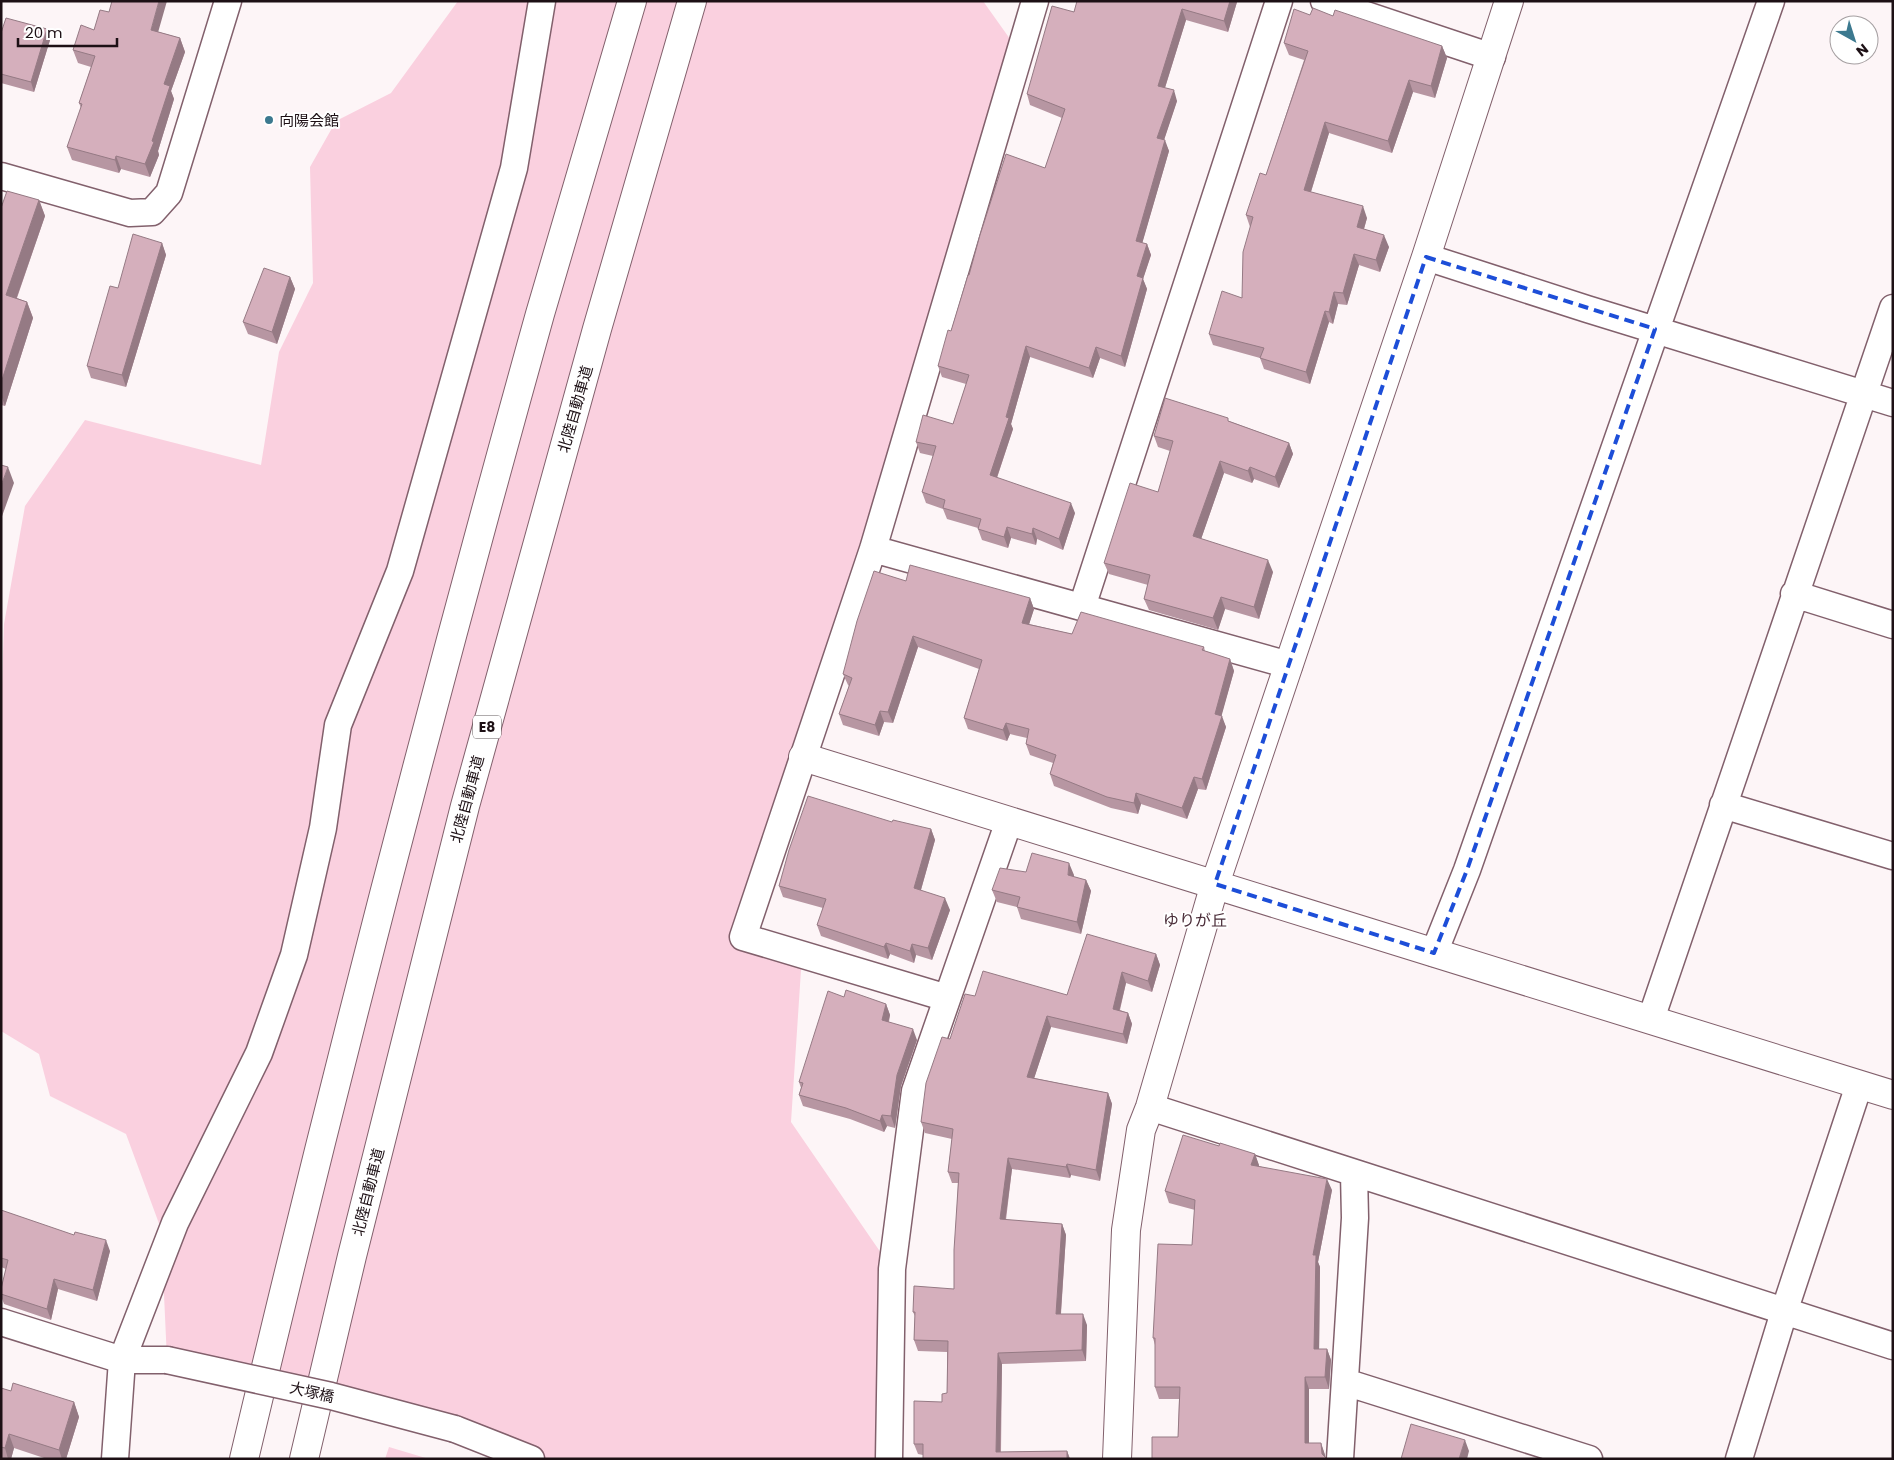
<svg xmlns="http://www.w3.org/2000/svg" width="1894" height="1460" font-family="Poppins,'Noto Sans JP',sans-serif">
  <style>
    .green { fill: #fad0df }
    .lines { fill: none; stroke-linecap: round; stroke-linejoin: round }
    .minor-casing { stroke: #82606c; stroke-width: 29 }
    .tertiary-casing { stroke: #82606c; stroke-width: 30 }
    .motorway-casing { stroke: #82606c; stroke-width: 30 }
    .minor { stroke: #fff; stroke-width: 26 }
    .tertiary { stroke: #fff; stroke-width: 28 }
    .motorway { stroke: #fff; stroke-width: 28 }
    .minor-bridge-casing { stroke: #82606c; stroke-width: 29; stroke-linecap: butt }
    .minor-bridge { stroke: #fff; stroke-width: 26 }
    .wall { fill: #b796a2 }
    .shaded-wall { fill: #957a84 }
    .building { fill: #d5afbc; stroke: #957a84 }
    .marked { fill: none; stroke: #1d4ed8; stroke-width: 4; stroke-dasharray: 10 6; stroke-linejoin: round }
    .poi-dot { fill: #3c798f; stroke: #fff; stroke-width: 2 }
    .labels { text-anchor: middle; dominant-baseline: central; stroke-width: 4; stroke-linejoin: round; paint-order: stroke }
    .shield { fill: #fff; stroke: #61585b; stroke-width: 1 }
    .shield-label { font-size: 14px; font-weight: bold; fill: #1d1015 }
    .poi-label { font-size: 15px; fill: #1d1015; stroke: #fff; text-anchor: start }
    .street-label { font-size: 15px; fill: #1d1015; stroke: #fff }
    .neighbourhood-label { font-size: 16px; fill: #4a2c38; stroke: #fff }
  </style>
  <rect width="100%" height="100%" fill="#fdf5f7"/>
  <path class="green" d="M 458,1 L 983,1 L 1020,53 L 743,937 L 802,955 L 791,1122 L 892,1269 L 889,1459 L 531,1459 L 167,1360 L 161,1229 L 126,1134 L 50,1096 L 39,1054 L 1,1031 L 1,716 L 4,624 L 25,506 L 85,420 L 261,465 L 279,352 L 313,283 L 310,167 L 336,121 L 391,93 Z
    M 389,1447 L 429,1459 L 385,1459 Z"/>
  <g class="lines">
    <defs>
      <path id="minor" d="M 1324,1 L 1492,57
        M 1,176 L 130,213 L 152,212 L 169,193 L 228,1
        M 1426,257 L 1587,309 L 1893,403
        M 873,549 L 1289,665
        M 1794,594 L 1893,625
        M 1082,607 L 1279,1
        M 1723,805 L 1893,856
        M 1434,953 L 1467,870 L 1771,1
        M 947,998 L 743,937 L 873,549 L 1035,1
        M 1651,1019 L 1893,308
        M 1150,1107 L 1893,1346
        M 1,1322 L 122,1360 L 167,1360
        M 1345,1382 L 1589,1459
        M 455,1429 L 531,1459
        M 115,1459 L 122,1360 L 175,1223 L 259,1053 L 294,955 L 323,828 L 338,725 L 400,571 L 514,168 L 542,1
        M 889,1459 L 892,1269 L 915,1091 L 1009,821
        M 1340,1459 L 1355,1218 L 1354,1173
        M 1739,1459 L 1784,1312 L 1859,1085"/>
      <path id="tertiary" d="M 803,757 L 1893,1095
        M 1117,1459 L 1126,1230 L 1141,1130 L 1150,1107 L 1215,884 L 1426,257 L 1509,1"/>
      <path id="motorway" d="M 244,1459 C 335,1075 434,694 540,314 C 570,209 602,105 632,1
        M 304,1459 L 352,1256 L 465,806 L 597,329 L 692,1"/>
    </defs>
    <use href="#minor" class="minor-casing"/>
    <use href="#tertiary" class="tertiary-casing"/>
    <use href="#motorway" class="motorway-casing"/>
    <use href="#minor" class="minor"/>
    <use href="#tertiary" class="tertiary"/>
    <use href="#motorway" class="motorway"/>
    <defs>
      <path id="minor-bridge" d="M 167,1360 L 331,1396 L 455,1429"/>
    </defs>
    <use href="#minor-bridge" class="minor-bridge-casing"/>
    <use href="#minor-bridge" class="minor-bridge"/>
  </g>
  <path class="wall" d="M 1077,1 L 1237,1 L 1237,2 L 1228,32 L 1186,20 L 1165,88 L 1177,101 L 1164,140 L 1169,151 L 1142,243 L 1147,244 L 1151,255 L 1143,279 L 1147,289 L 1125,367 L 1100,358 L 1093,378 L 1030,357 L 1011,424 L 1013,429 L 997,478 L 1075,513 L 1063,550 L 1037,539 L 1036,545 L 1011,538 L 1008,548 L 982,540 L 978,529 L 978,528 L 947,519 L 943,509 L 926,503 L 922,492 L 933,456 L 920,453 L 916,442 L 953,424 L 966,384 L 942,377 L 938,366 L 951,331 L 969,275 L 1045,168 L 1062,118 L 1030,105 L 1027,94 L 1074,12 Z
    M 109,12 L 159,32 L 180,38 L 185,52 L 171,91 L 174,99 L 158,151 L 159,155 L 150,177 L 121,169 L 119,173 L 72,160 L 67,147 L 81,108 L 79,103 L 91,67 L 78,63 L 73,50 L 94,30 Z
    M 1310,15 L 1333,16 L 1442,46 L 1447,58 L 1435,98 L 1413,92 L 1392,153 L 1329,133 L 1311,192 L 1367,218 L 1364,229 L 1389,247 L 1380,272 L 1359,265 L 1347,305 L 1338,304 L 1333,324 L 1329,322 L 1310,384 L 1264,369 L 1260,358 L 1213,345 L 1209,334 L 1242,298 L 1250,227 L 1246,215 L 1266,175 L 1304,60 L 1289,55 L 1284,43 Z
    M 1,33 L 50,40 L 34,92 L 1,83 Z
    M 39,200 L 45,216 L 17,298 L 27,302 L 33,318 L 5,406 L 1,405 L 1,208 Z
    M 162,243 L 166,255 L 126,387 L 91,378 L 87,366 Z
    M 290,277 L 295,289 L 277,344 L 248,334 L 243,322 Z
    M 1229,421 L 1289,443 L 1293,454 L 1279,488 L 1254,479 L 1252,483 L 1224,473 L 1201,539 L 1273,572 L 1259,619 L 1225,609 L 1218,630 L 1149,610 L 1144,599 L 1148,585 L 1109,574 L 1104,563 L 1158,492 L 1170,451 L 1158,447 L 1154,436 Z
    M 906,581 L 1030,598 L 1034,609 L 1029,624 L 1072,634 L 1204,647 L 1205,651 L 1230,659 L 1234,671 L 1221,716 L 1226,727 L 1206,790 L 1198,789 L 1187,819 L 1141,804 L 1138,814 L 1111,808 L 1054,786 L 1050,774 L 1053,763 L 1030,755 L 1026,744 L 1027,738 L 1010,734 L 1007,741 L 968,729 L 964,718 L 979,669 L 918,647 L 893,723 L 884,722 L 879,736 L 843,725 L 839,714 L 849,686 L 848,685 L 843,674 Z
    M 892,822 L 931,829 L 935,840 L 921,890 L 950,910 L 932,960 L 916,955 L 914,963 L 890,954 L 888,959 L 821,936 L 817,925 L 823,908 L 783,897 L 779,886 Z
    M 1026,872 L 1074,875 L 1073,877 L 1086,880 L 1091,891 L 1081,934 L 1021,919 L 1017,907 L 997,902 L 992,890 Z
    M 1156,954 L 1160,965 L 1152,992 L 1126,983 L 1120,1010 L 1128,1013 L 1132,1024 L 1127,1044 L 1051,1027 L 1034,1078 L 1108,1093 L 1112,1104 L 1100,1181 L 1071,1175 L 1070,1178 L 1012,1169 L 1006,1220 L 1062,1224 L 1066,1235 L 1061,1314 L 1087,1325 L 1086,1361 L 1002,1364 L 1001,1452 L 1067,1451 L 1070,1459 L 923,1459 L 923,1455 L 918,1454 L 914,1444 L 942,1402 L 947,1393 L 947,1352 L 918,1351 L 914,1340 L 915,1316 L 913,1312 L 954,1289 L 958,1183 L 952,1183 L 948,1172 L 952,1139 L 925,1133 L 921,1122 L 950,1039 L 975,996 L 1067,995 Z
    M 844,997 L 886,1004 L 890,1015 L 889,1022 L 917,1040 L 901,1086 L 895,1128 L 887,1126 L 884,1132 L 850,1119 L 803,1106 L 799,1095 L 801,1088 L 799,1082 Z
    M 1219,1146 L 1255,1154 L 1259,1166 L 1332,1190 L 1318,1262 L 1320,1267 L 1319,1349 L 1327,1349 L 1331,1360 L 1329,1389 L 1309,1389 L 1309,1443 L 1321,1443 L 1325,1455 L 1178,1437 L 1179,1399 L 1159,1399 L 1155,1387 L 1155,1345 L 1153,1338 L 1192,1245 L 1195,1210 L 1169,1203 L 1165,1191 Z
    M 1,1210 L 110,1251 L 97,1301 L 58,1289 L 51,1320 L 4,1304 L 1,1296 L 1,1289 L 6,1269 L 1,1267 Z
    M 1,1388 L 11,1391 L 74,1402 L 79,1417 L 66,1459 L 47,1459 L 14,1448 L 11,1459 L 1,1459 Z"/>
  <path class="shaded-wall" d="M 159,1 L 167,1 L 155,43 L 151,30 Z
    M 1230,1 L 1237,1 L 1237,2 L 1228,32 L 1224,21 Z
    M 1182,9 L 1186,20 L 1162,97 L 1158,86 Z
    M 47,29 L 50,40 L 34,92 L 31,82 Z
    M 180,38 L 185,52 L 171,91 L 174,99 L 158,151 L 159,155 L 150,177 L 145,164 L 152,141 L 164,84 Z
    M 1442,46 L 1447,58 L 1435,98 L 1431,86 Z
    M 1409,80 L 1413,92 L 1392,153 L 1388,141 Z
    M 1174,90 L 1177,101 L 1161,149 L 1157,138 Z
    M 1325,122 L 1329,133 L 1308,201 L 1304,190 Z
    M 1165,140 L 1169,151 L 1140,251 L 1136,241 Z
    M 116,156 L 121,169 L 119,173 L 115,160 Z
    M 39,200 L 45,216 L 12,311 L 6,295 Z
    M 1363,206 L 1367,218 L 1361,239 L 1357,227 Z
    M 1384,235 L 1389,247 L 1380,272 L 1376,260 Z
    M 162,243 L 166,255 L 126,387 L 122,375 Z
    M 1147,244 L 1151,255 L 1143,279 L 1147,289 L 1125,367 L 1121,356 L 1137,276 Z
    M 1354,254 L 1359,265 L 1347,305 L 1343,293 Z
    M 290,277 L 295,289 L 277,344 L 272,332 Z
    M 1334,292 L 1338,304 L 1333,324 L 1329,312 Z
    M 27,302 L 33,318 L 5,406 L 1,395 L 1,383 Z
    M 1325,311 L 1329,322 L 1310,384 L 1306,372 Z
    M 1026,346 L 1030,357 L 1011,424 L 1013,429 L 994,486 L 990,475 Z
    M 1096,347 L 1100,358 L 1093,378 L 1089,368 Z
    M 1289,443 L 1293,454 L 1279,488 L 1275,477 Z
    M 1220,461 L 1224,473 L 1198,548 L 1193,536 Z
    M 8,467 L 14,483 L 1,519 L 1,486 Z
    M 1250,467 L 1254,479 L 1252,483 L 1248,471 Z
    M 1071,503 L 1075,513 L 1063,550 L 1059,539 Z
    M 1007,527 L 1011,538 L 1008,548 L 1004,537 Z
    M 1033,528 L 1037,539 L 1036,545 L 1032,534 Z
    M 1268,560 L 1273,572 L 1259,619 L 1254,607 Z
    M 1221,597 L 1225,609 L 1218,630 L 1213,618 Z
    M 1030,598 L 1034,609 L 1026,634 L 1022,623 Z
    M 913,636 L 918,647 L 893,723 L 888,712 Z
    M 1230,659 L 1234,671 L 1219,725 L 1215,714 Z
    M 880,711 L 884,722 L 879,736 L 875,725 Z
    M 1222,716 L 1226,727 L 1206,790 L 1202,779 Z
    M 1006,723 L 1010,734 L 1007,741 L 1003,730 Z
    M 1194,777 L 1198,789 L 1187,819 L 1182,808 Z
    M 1136,793 L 1141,804 L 1138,814 L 1134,803 Z
    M 931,829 L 935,840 L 918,900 L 914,888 Z
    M 1069,863 L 1074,875 L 1072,887 L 1068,875 Z
    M 1086,880 L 1091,891 L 1081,934 L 1077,922 Z
    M 945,898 L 950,910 L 932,960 L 928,948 Z
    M 886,943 L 890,954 L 888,959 L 884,947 Z
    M 912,944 L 916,955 L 914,963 L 910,951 Z
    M 1156,954 L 1160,965 L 1152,992 L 1148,981 Z
    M 1122,972 L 1126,983 L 1117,1020 L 1113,1009 Z
    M 886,1004 L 890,1015 L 886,1031 L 882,1020 Z
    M 1128,1013 L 1132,1024 L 1127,1044 L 1123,1034 Z
    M 1047,1016 L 1051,1027 L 1031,1088 L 1027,1077 Z
    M 913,1029 L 917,1040 L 901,1086 L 895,1128 L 891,1116 L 897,1075 Z
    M 1108,1093 L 1112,1104 L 1100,1181 L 1096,1170 Z
    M 882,1115 L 887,1126 L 884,1132 L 880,1121 Z
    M 1255,1154 L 1259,1165 L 1256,1176 L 1251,1165 Z
    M 1008,1158 L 1012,1169 L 1004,1230 L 1000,1219 Z
    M 1067,1164 L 1071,1175 L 1070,1178 L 1066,1167 Z
    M 1327,1179 L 1332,1190 L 1318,1262 L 1320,1267 L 1319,1360 L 1314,1349 L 1313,1255 Z
    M 1062,1224 L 1066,1235 L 1060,1325 L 1056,1314 Z
    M 106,1240 L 110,1251 L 97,1301 L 93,1290 Z
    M 54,1279 L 58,1289 L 51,1320 L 47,1309 Z
    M 1083,1314 L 1087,1325 L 1086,1361 L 1082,1350 Z
    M 1327,1349 L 1331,1360 L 1329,1389 L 1325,1377 Z
    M 998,1353 L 1002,1364 L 1000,1459 L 996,1452 Z
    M 1305,1377 L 1309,1389 L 1309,1454 L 1305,1443 Z
    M 74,1402 L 79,1417 L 66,1459 L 62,1459 L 59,1450 Z
    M 9,1434 L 14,1448 L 11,1459 L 8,1459 L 5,1448 Z
    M 1465,1440 L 1469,1451 L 1467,1459 L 1459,1459 Z
    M 1321,1443 L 1325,1455 L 1326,1459 L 1322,1454 Z
    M 1067,1451 L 1070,1459 L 1067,1459 Z"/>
  <path class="building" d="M 112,1 L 159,1 L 151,30 L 180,38 L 164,84 L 170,86 L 152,141 L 154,142 L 145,164 L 116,156 L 115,160 L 67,147 L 82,104 L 79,103 L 95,56 L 73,50 L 81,25 L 94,30 L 100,10 L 109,12 Z
    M 1077,1 L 1230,1 L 1224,21 L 1182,9 L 1158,86 L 1174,90 L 1157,138 L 1165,140 L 1136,241 L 1147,244 L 1137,276 L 1143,278 L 1121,356 L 1096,347 L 1089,368 L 1026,346 L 1006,417 L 1009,418 L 990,475 L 1071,503 L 1059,539 L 1033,528 L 1032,534 L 1007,527 L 1004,537 L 978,529 L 981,519 L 943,508 L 945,500 L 922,492 L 936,446 L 916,442 L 923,415 L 953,424 L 969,375 L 938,366 L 948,330 L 951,331 L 968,275 L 969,275 L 980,235 L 1006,154 L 1045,168 L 1065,109 L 1027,94 L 1052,6 L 1074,12 Z
    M 1313,8 L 1333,16 L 1335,10 L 1442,46 L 1431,86 L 1409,80 L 1388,141 L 1325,122 L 1304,190 L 1363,206 L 1357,227 L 1384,235 L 1376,260 L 1354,254 L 1343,293 L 1334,292 L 1329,312 L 1325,311 L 1306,372 L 1260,358 L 1264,348 L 1209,334 L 1222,291 L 1242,298 L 1243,252 L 1253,217 L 1246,215 L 1260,173 L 1266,175 L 1308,51 L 1284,43 L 1294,9 L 1310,15 Z
    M 6,18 L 47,29 L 31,82 L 1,74 L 1,33 Z
    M 7,191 L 39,200 L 6,295 L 27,302 L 1,383 L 1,208 Z
    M 133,234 L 162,243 L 122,375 L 87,366 L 110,286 L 118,288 Z
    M 264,268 L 290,277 L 272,332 L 243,322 Z
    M 1165,398 L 1228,418 L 1228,421 L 1289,443 L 1275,477 L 1250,467 L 1248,471 L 1220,461 L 1193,536 L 1268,560 L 1254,607 L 1221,597 L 1213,618 L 1144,599 L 1150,575 L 1104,563 L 1130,483 L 1158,492 L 1173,441 L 1154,436 Z
    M 1,465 L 8,467 L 1,486 Z
    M 910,565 L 1030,598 L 1022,623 L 1072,634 L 1081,612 L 1204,647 L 1202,650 L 1230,659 L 1215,714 L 1222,716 L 1202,779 L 1194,777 L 1182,808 L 1136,793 L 1134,803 L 1107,797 L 1050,774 L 1056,755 L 1026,744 L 1029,729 L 1006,723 L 1003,730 L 964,718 L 982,660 L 913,636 L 888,712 L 880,711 L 875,725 L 839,714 L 852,678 L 843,674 L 857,621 L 874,571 L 906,581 Z
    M 808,796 L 892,822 L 893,820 L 931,829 L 914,888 L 945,898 L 928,948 L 912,944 L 910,951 L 886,943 L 884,947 L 817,925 L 826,899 L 779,886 L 789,850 Z
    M 1032,853 L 1069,863 L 1068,875 L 1086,880 L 1077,922 L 1017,907 L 1020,897 L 992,890 L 1000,868 L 1026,872 Z
    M 1087,934 L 1156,954 L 1148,981 L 1122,972 L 1113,1009 L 1128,1013 L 1123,1034 L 1047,1016 L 1027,1077 L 1108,1093 L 1096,1170 L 1067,1164 L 1066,1167 L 1008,1158 L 1000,1219 L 1062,1224 L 1056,1314 L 1083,1314 L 1082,1350 L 998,1353 L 996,1452 L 1067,1451 L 1067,1459 L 923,1459 L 923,1444 L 914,1444 L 914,1401 L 942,1402 L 942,1394 L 947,1393 L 948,1341 L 914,1340 L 915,1312 L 913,1312 L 914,1286 L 954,1289 L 954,1250 L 959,1173 L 948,1172 L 953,1129 L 921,1122 L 926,1083 L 942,1037 L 950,1039 L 965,994 L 975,996 L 983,971 L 1067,995 Z
    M 846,990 L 886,1004 L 882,1020 L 913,1029 L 897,1075 L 891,1116 L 882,1115 L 880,1121 L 846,1108 L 799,1095 L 803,1083 L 799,1082 L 828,991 L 844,997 Z
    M 1183,1135 L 1219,1146 L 1220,1143 L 1255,1154 L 1251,1165 L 1327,1179 L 1313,1255 L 1316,1255 L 1314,1349 L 1327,1349 L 1325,1377 L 1305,1377 L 1305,1443 L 1321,1443 L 1322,1454 L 1327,1459 L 1152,1459 L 1152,1437 L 1178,1437 L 1180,1387 L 1155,1387 L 1155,1338 L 1153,1338 L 1158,1244 L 1192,1245 L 1195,1200 L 1165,1191 Z
    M 1,1210 L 74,1235 L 75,1232 L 106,1240 L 93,1290 L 54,1279 L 47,1309 L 1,1294 L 1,1289 L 8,1260 L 1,1258 Z
    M 13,1383 L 74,1402 L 59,1450 L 9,1434 L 5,1448 L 1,1447 L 1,1388 L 11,1391 Z
    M 1411,1424 L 1465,1440 L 1459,1459 L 1401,1459 Z"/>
  <path class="marked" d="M 1426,257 L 1655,329 L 1467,870 L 1434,953 L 1215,884 Z"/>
  <circle class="poi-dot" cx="269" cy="120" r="5"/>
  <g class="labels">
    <rect class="shield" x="473" y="715.5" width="28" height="23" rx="4"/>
    <g class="shield-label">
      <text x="487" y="727">E8</text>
    </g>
    <g class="poi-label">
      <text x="279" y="120">向陽会館</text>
    </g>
    <g class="street-label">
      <text transform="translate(575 409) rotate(-74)">北陸自動車道</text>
      <text transform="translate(467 799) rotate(-75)">北陸自動車道</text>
      <text transform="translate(368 1192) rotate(-76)">北陸自動車道</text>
      <text transform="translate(312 1392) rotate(13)">大塚橋</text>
    </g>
    <g class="neighbourhood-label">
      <text x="1195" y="920">ゆりが丘</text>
    </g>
  </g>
  <rect width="1894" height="1460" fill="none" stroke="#1d1015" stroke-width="5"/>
  <g transform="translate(1854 40) rotate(141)"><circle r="24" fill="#ffffff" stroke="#a59fa1"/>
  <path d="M0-4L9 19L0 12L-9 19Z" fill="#3c798f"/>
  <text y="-8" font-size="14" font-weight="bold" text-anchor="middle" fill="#1d1015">N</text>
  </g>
  <path d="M18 38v8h99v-8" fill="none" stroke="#1d1015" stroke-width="2.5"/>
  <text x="25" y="38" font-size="15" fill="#1d1015" stroke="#ffffff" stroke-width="4" paint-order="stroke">20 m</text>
</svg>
